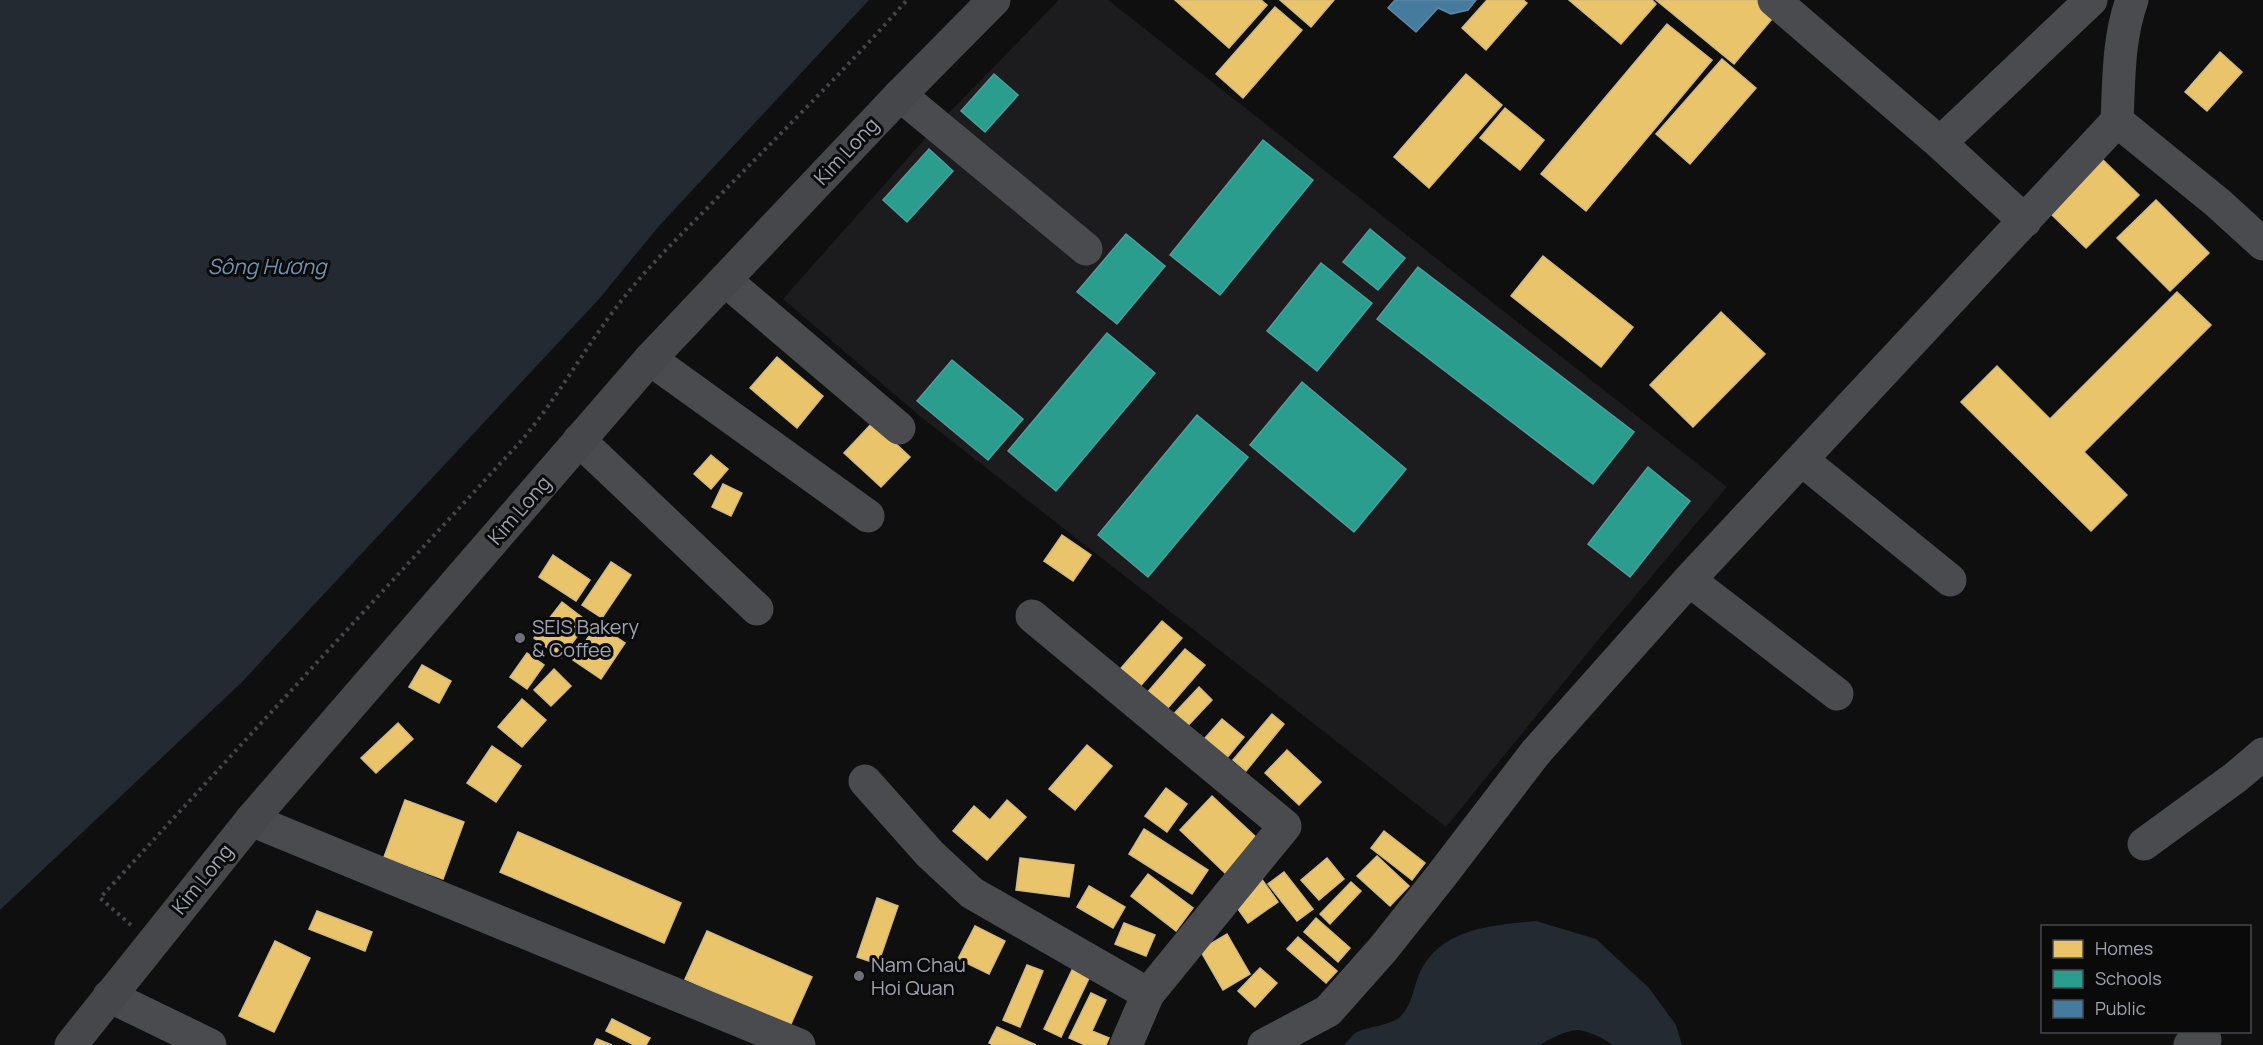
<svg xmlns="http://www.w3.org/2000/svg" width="2263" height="1045" font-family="Manrope,sans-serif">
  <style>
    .built { fill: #1c1c1e }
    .water { fill: #232a31 }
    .homes { fill: #e9c46a; stroke: #d3ba80; stroke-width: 1.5 }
    .schools { fill: #2a9d8f; stroke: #4d9f9a; stroke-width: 1.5 }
    .public { fill: #457b9d; stroke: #6087a3; stroke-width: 1.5 }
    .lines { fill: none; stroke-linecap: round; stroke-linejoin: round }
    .path { stroke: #45464a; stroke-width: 4; stroke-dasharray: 3 4.5; stroke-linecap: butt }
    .minor { stroke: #4a4b4f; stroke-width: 33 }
    .major { stroke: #46474b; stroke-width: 33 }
    .poi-dot { fill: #6d7079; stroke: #0a0a0b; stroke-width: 2 }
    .labels { text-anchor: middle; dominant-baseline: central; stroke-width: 6; stroke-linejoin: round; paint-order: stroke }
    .street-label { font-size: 20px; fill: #9fa4b2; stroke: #0a0a0b }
    .poi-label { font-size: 20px; fill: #9fa4b2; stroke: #0a0a0b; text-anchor: start }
    .water-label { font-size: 21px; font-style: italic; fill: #7292b1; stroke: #0a0a0b }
  </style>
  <rect width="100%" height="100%" fill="#0f0f10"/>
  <path class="built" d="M 1059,0 L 1108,0 L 1727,487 L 1603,634 L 1446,827 L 921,417 L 783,299 L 938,124 Z"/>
  <path class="water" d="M 0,0 L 869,0 L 659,226 L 599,299 L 241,683 L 0,910 Z
    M 1536,921 L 1596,939 L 1649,988 L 1676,1025 L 1682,1045 L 1612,1045 C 1607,1039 1585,1030 1577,1030 C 1565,1031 1549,1039 1540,1045 L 1344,1045 C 1348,1041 1352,1035 1357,1032 C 1369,1026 1389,1026 1400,1017 C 1413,1004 1413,988 1420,972 C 1441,928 1493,925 1536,921 Z"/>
  <path class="homes" d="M 1175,0 L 1261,0 L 1267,5 L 1229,48 Z
    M 1280,0 L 1334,0 L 1311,27 Z
    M 1487,0 L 1523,0 L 1527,3 L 1486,50 L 1462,28 Z
    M 1569,0 L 1652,0 L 1656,4 L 1621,44 Z
    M 1656,0 L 1759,0 L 1776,14 L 1734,64 Z
    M 1275,7 L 1302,30 L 1243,98 L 1216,74 Z
    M 1667,24 L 1712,60 L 1586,211 L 1541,174 Z
    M 2220,52 L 2242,72 L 2207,111 L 2185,92 Z
    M 1722,59 L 1756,88 L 1690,164 L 1656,134 Z
    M 1466,74 L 1502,105 L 1429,188 L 1394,157 Z
    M 1505,108 L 1544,140 L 1520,170 L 1480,138 Z
    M 2103,160 L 2139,195 L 2086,248 L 2050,213 Z
    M 2156,200 L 2209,253 L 2170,291 L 2117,238 Z
    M 1543,256 L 1633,327 L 1601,367 L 1511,296 Z
    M 2177,292 L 2211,325 L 2084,452 L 2127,495 L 2091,531 L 1961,402 L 1997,366 L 2050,419 Z
    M 1721,312 L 1765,354 L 1693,427 L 1650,385 Z
    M 777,357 L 823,396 L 797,428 L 750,388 Z
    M 873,422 L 910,457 L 881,487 L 844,453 Z
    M 711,455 L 728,469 L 711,489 L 694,474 Z
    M 723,484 L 742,493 L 731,516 L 712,507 Z
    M 1062,535 L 1091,555 L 1073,581 L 1044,561 Z
    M 553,555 L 590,580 L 576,601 L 539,577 Z
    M 611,562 L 631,575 L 602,618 L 582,605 Z
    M 562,602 L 588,622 L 561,658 L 534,638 Z
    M 1162,621 L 1182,638 L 1136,691 L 1116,674 Z
    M 597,624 L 625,643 L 601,679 L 573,660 Z
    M 1185,649 L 1205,665 L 1160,717 L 1140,701 Z
    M 527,653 L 544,665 L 527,689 L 510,677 Z
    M 422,665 L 451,681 L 439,703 L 409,687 Z
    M 554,669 L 571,686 L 551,706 L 534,690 Z
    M 1199,687 L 1212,700 L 1181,733 L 1168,720 Z
    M 522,699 L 546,720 L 522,747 L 498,727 Z
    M 1272,714 L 1284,724 L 1246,771 L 1233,760 Z
    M 1222,719 L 1244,737 L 1221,765 L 1198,746 Z
    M 398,723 L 413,739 L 376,773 L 361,758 Z
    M 1087,745 L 1112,766 L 1075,810 L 1049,789 Z
    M 492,746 L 521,766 L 496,802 L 467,783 Z
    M 1287,750 L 1321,782 L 1299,805 L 1265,773 Z
    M 1166,788 L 1187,804 L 1167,832 L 1145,816 Z
    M 1212,796 L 1258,839 L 1225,873 L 1180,830 Z
    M 405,800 L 464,822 L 443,879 L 384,857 Z
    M 1007,800 L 1026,817 L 987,860 L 953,831 L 974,806 L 990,820 Z
    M 1144,829 L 1208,870 L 1192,894 L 1129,854 Z
    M 1384,831 L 1425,863 L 1412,880 L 1371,848 Z
    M 518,832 L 681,903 L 664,943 L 500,872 Z
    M 1377,856 L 1409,886 L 1390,906 L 1357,876 Z
    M 1020,858 L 1074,865 L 1069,897 L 1016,890 Z
    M 1327,858 L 1344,879 L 1319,900 L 1301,880 Z
    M 1284,872 L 1313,909 L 1297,921 L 1268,884 Z
    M 1148,874 L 1193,908 L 1176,931 L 1131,896 Z
    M 1258,874 L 1278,902 L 1248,923 L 1228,895 Z
    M 1351,882 L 1361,891 L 1330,924 L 1320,914 Z
    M 1089,886 L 1125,907 L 1113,928 L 1077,907 Z
    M 877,898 L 898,906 L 878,964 L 857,957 Z
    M 317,911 L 372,932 L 365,951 L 309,929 Z
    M 1316,918 L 1350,948 L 1338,962 L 1304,932 Z
    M 1124,923 L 1155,935 L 1146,956 L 1115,944 Z
    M 975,926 L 1005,941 L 989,974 L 958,959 Z
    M 707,931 L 812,977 L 790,1026 L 685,979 Z
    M 1227,934 L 1250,974 L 1223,990 L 1200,950 Z
    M 1298,937 L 1337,971 L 1326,983 L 1287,949 Z
    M 275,941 L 310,958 L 274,1032 L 239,1016 Z
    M 1027,965 L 1043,971 L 1020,1027 L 1003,1020 Z
    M 1073,968 L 1090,976 L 1061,1037 L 1044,1029 Z
    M 1260,968 L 1277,983 L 1255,1007 L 1238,991 Z
    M 1091,993 L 1106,1000 L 1092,1031 L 1109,1038 L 1106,1045 L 1085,1045 L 1069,1038 Z
    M 612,1019 L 650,1038 L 646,1045 L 634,1045 L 606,1031 Z
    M 997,1027 L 1036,1045 L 993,1045 L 989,1043 Z
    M 597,1039 L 612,1045 L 594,1045 Z"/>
  <path class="schools" d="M 994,74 L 1018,95 L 985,132 L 961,111 Z
    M 1263,140 L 1313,180 L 1220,295 L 1170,255 Z
    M 929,149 L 953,171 L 907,222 L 883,200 Z
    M 1370,229 L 1405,258 L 1378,290 L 1343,262 Z
    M 1126,234 L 1165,266 L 1117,324 L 1077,292 Z
    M 1321,263 L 1372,303 L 1317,371 L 1267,331 Z
    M 1418,267 L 1634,432 L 1593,484 L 1377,319 Z
    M 1107,333 L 1155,373 L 1056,491 L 1008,451 Z
    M 952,360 L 1023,419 L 988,460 L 917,401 Z
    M 1302,382 L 1406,469 L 1354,532 L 1250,445 Z
    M 1197,415 L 1248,457 L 1148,577 L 1098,535 Z
    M 1648,467 L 1690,501 L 1630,577 L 1588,544 Z"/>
  <path class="public" d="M 1395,0 L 1476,0 L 1468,10 L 1451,14 L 1438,8 L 1416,32 L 1388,8 Z"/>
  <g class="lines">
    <path class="path" d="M 131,925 L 100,898 L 521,441 C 561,394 590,338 630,290 C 658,256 690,226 721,194 C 784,130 848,67 907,0"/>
    <path class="minor" d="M 1774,0 L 1940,143 L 2025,221
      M 900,95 L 1086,249
      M 2117,121 C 2119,80 2118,39 2132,0
      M 1940,143 L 2091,0
      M 725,280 L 899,428
      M 650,359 L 868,516
      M 579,440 L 757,609
      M 1802,460 L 1950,580
      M 1689,580 L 1837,694
      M 1032,616 L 1285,826 L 1148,994 L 1126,1045
      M 865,781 L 930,854 L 972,893 L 1148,994
      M 251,820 L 799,1045
      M 2144,844 L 2236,777 L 2263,754
      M 109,996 L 210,1045
      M 1264,1045 L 1328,1011 L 1383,949 L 1441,876 L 1536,752 L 1689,580 L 2117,121 L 2218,203 L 2263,244
      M 2190,1045 L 2205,1040"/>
    <path class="major" d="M 71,1045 L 251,820 L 650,359 L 900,95 L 994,0"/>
  </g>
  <g class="poi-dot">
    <circle cx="520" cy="638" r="6"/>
    <circle cx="859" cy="976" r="6"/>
  </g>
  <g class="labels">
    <g class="street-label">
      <text transform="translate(846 151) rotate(-47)">Kim Long</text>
      <text transform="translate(519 510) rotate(-49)">Kim Long</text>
      <text transform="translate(202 879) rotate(-51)">Kim Long</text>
    </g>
    <g class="poi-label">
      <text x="532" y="626">SEIS Bakery<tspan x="532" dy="23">&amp; Coffee</tspan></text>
      <text x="871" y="964">Nam Chau<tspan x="871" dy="23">Hoi Quan</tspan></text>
    </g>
    <g class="water-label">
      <text x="267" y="266">Sông Hương</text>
    </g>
  </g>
  <rect x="2041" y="925" width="210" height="108" fill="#0a0a0b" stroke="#46484e" stroke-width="1.5"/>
  <rect x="2053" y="940" width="30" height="18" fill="#e9c46a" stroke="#46484e" stroke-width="1.5"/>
  <text x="2095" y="955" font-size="18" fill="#9fa4b2">Homes</text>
  <rect x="2053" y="970" width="30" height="18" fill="#2a9d8f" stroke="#46484e" stroke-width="1.5"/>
  <text x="2095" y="985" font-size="18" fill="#9fa4b2">Schools</text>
  <rect x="2053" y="1000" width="30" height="18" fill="#457b9d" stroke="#46484e" stroke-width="1.5"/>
  <text x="2095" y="1015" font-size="18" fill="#9fa4b2">Public</text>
</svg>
